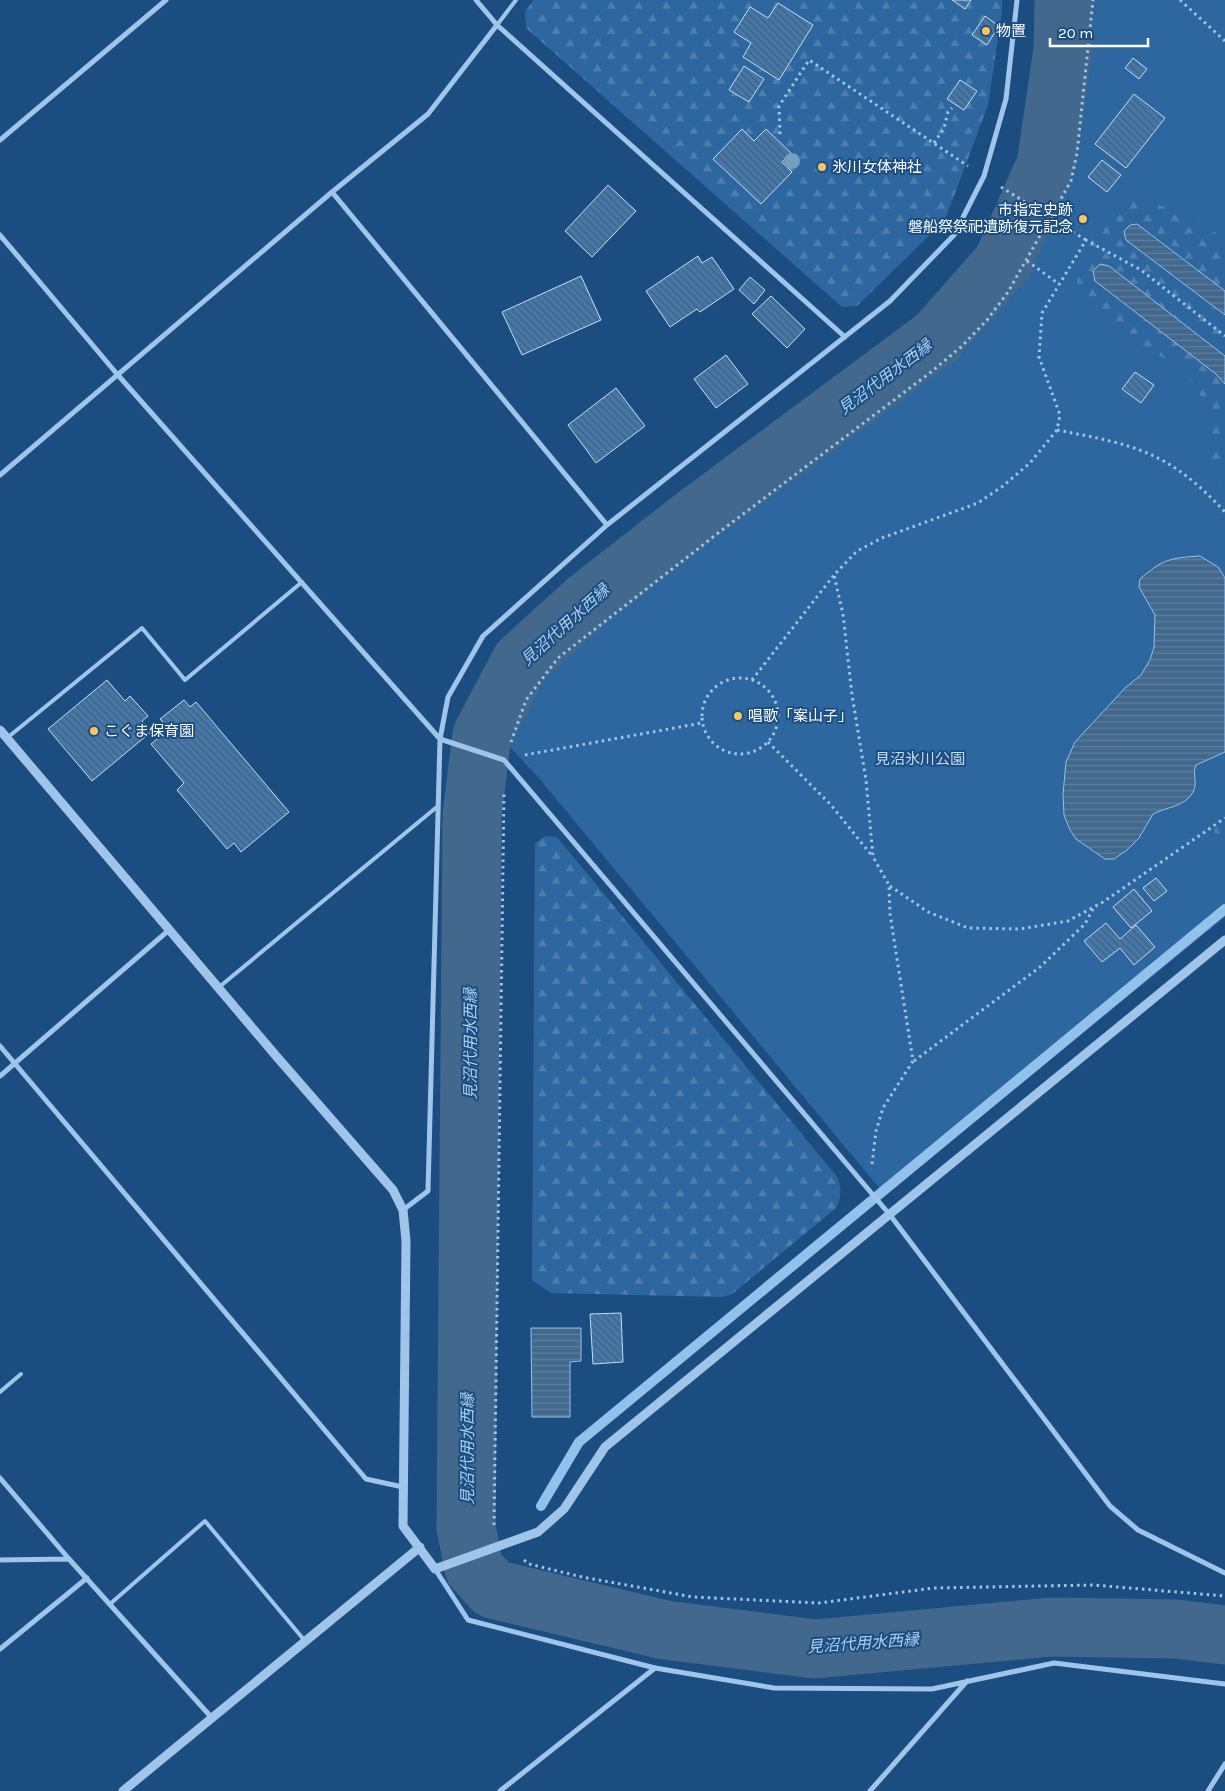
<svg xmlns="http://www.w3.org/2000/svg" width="1225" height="1791" font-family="Karla,'Noto Sans JP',sans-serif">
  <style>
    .green { fill: #2e679f }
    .forest { fill: url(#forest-firs) }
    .water { fill: url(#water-rules); stroke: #92c1ec }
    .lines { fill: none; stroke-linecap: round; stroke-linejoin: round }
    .stream { stroke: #92c1ec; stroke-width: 10 }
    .river { stroke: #43688d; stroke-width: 59 }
    .building { fill: url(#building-back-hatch); stroke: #c3def7 }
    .path { stroke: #9fc5ea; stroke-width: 3; stroke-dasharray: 2.5 4; stroke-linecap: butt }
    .service { stroke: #9fc5ea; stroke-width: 4 }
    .minor { stroke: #9fc5ea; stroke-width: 5 }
    .tertiary { stroke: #9fc5ea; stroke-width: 9 }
    .tree { fill: #779dc1 }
    .poi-dot { fill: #fbc45c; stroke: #1b4d80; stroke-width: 2 }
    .labels { text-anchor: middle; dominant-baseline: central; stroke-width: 4; stroke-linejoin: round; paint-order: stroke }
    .poi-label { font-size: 15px; fill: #fff; stroke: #1b4d80; text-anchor: start }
    .park-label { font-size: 15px; fill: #c3def7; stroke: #1b4d80 }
    .water-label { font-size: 16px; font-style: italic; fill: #aacff1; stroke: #1b4d80 }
  </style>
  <defs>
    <pattern id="forest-firs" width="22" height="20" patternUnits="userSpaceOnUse" patternTransform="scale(1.25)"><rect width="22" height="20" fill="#2e679f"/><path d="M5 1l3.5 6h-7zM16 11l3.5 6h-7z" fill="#4d7ead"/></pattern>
    <pattern id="water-rules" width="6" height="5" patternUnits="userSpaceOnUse" patternTransform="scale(1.25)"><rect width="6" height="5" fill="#43688d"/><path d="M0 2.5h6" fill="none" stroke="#5f7f9e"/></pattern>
    <pattern id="building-back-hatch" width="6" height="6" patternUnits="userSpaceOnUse" patternTransform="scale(1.25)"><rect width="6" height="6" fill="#47a"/><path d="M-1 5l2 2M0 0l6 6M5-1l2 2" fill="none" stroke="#485f76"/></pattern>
  </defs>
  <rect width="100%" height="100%" fill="#1b4d80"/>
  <path class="green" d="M 1087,0 L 1225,0 L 1225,917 L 885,1195 L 538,777 L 504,741 L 521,699 L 555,654 L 719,527 L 929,371 L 958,345 L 1005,290 L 1057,205 L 1067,178 L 1072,152 Z"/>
  <path class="forest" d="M 534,0 L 1002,0 L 1002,11 L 988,105 L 945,220 L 857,306 L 842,307 L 526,28 L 525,11 Z
    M 1129,201 C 1172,205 1193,212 1225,241 L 1225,492 L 1206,456 L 1207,421 L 1200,394 L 1182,368 L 1129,339 L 1083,305 L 1076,276 L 1101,219 Z
    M 1225,801 L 1225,853 C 1210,839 1212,816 1225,801 Z
    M 545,836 L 557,837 L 838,1178 C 841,1189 842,1198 836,1208 L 732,1294 L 723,1297 L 551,1293 L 532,1280 L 535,843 Z"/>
  <path class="water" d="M 1137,224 L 1225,291 L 1225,315 L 1126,240 L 1124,231 L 1130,225 Z
    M 1100,264 L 1109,266 L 1225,356 L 1225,384 L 1216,374 L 1095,281 L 1093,271 Z
    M 1200,556 L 1218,567 L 1225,578 L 1225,752 L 1196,765 C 1192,773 1198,784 1193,792 C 1185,807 1166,807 1153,814 L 1139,838 L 1127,850 L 1114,859 L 1105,859 L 1076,839 L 1070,830 L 1064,815 L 1063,794 L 1066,762 L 1075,742 L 1125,688 L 1141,675 L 1150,660 L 1154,647 L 1155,615 L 1139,587 L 1140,579 C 1163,559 1170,558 1200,556 Z
    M 531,1328 L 581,1328 L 581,1361 L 570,1362 L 570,1417 L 532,1417 Z"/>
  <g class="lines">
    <path class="stream" d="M 541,1506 L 579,1442 L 1225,909"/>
    <path class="river" d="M 1064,0 L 1063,50 L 1046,165 L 1003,262 L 937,337 L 696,516 L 587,601 L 521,661 L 482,735 L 472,815 L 466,1527 L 474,1568 L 493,1589 L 665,1630 L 815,1649 L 1052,1627 L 1176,1629 L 1225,1635"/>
  </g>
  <path class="building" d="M 952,0 L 971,0 L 965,9 Z
    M 778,3 L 813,25 L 779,80 L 743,57 L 751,43 L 734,32 L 750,7 L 768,18 Z
    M 985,16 L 999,26 L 987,45 L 972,35 Z
    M 1133,58 L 1147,69 L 1139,79 L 1125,68 Z
    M 744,66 L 764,79 L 749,102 L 729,90 Z
    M 960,80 L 977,91 L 964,110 L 947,99 Z
    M 1134,94 L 1165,118 L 1126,168 L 1095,144 Z
    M 742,129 L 754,141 L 766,129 L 791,153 L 782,162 L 792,172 L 761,204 L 713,159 Z
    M 1102,160 L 1121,175 L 1107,192 L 1088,177 Z
    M 608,185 L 636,211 L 592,257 L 565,231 Z
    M 698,256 L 702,263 L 712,257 L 734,289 L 700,312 L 697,309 L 670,327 L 646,291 Z
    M 581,276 L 601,320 L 522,355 L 502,312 Z
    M 750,277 L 765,290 L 754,304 L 739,290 Z
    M 771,296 L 805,329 L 787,348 L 752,314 Z
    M 726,355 L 748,384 L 716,408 L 694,379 Z
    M 1135,372 L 1154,385 L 1141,403 L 1122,389 Z
    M 616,388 L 645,426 L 596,463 L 568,425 Z
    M 107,680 L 125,701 L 130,696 L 148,716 L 142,721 L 151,732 L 92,781 L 48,729 Z
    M 184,700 L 190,707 L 196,702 L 289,812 L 241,852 L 234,843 L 227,849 L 177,790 L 184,783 L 151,744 L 169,729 L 160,719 Z
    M 1156,878 L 1167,891 L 1154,901 L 1143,888 Z
    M 1134,889 L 1152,911 L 1131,928 L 1113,907 Z
    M 1106,923 L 1120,939 L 1136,925 L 1155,947 L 1134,965 L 1120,948 L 1102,962 L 1084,941 Z
    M 621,1313 L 623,1362 L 593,1364 L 590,1314 Z"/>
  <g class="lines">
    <path class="path" d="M 1180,0 L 1225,41
      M 780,134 L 779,106 L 809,60 L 968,166
      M 934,143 L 944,128 L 948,112 L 952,108
      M 1001,187 L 1086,240
      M 1027,261 L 1059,284
      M 1057,430 C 1136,445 1169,452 1225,512
      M702 716a38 38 0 1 1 76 0a38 38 0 1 1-76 0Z
      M 752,680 L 834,575
      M 511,742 L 526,700 L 558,658 L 722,530 L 931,372 L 961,347 L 987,320 L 1008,292 L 1071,181 L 1077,153 L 1093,0
      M 768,742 L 831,805 L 873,857
      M 525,755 L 702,723
      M 890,886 L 928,912 L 968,928 L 1020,929 L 1068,921 L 1103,902 L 1225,818
      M 914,1061 L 1040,967 L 1085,924 L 1094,907
      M 872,1164 L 876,1131 L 883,1108 L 913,1061 L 890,914 L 889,885 L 873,857 L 866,780 L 852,695 L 843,614 L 834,575 L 857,551 L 882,538 L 978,503 L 1003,486 L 1030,463 L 1057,430 L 1060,415 L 1039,357 L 1042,313 L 1086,240 L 1141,270 L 1225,336
      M 494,1525 L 504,792
      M 524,1560 L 529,1564 L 582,1577 L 693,1597 L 819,1603 L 934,1588 L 1093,1585 L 1225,1596"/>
    <path class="service" d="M 497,25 L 516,0
      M 7,738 L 142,628 L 185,680 L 302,582
      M 218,988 L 438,806
      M 0,1392 L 21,1374
      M 110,1604 L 205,1521 L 305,1641"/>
    <path class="minor" d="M 476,0 L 497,25 L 845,337
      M 1017,0 L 1006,99 L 984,176 L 954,235 L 890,301 L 607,525 L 483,636 L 448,697 L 440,739 L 504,760 L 890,1215 L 1110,1506 L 1138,1530 L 1225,1573
      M 0,140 L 166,0
      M 332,192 L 607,525
      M 0,235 L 117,374 L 440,739 L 428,1191 L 403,1210
      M 0,475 L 332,192 L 428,114 L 497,25
      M 0,1046 L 366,1479 L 403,1487
      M 0,1076 L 169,930
      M 0,1478 L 69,1559 L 212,1718
      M 0,1560 L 69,1559
      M 435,1569 L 468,1620 L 655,1668 L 774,1688 L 932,1689 L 1054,1663 L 1225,1684
      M 0,1649 L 87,1578
      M 500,1791 L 655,1668
      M 870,1791 L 967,1681
      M 1208,1791 L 1225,1764"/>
    <path class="tertiary" d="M 0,730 L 277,1057 L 393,1190 L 403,1210 L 406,1241 L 403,1526 L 435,1569 L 538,1532 L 564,1509 L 605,1447 L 1225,940
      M 123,1791 L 420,1547"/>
  </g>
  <circle class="tree" cx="792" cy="161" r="8"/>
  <g class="poi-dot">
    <circle cx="986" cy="31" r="5"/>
    <circle cx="822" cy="167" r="5"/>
    <circle cx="1083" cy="219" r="5"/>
    <circle cx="738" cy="716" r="5"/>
    <circle cx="94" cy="731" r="5"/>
  </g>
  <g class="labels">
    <g class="poi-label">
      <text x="996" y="31">物置</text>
      <text x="832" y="167">氷川女体神社</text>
      <text x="1073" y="210" text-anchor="end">市指定史跡<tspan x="1073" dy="17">磐船祭祭祀遺跡復元記念</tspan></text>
      <text x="748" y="716">唱歌「案山子」</text>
      <text x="104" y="731">こぐま保育園</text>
    </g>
    <g class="park-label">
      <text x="920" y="759">見沼氷川公園</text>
    </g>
    <g class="water-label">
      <text transform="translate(885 377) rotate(-37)">見沼代用水西縁</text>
      <text transform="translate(565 625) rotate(-42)">見沼代用水西縁</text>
      <text transform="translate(470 1044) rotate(-90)">見沼代用水西縁</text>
      <text transform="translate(467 1449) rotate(-90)">見沼代用水西縁</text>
      <text transform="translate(863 1643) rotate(-4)">見沼代用水西縁</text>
    </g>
  </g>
  <path d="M1050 38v8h98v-8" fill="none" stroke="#ffffff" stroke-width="2.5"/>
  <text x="1058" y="38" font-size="15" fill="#ffffff" stroke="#1b4d80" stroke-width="4" paint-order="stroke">20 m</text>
</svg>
